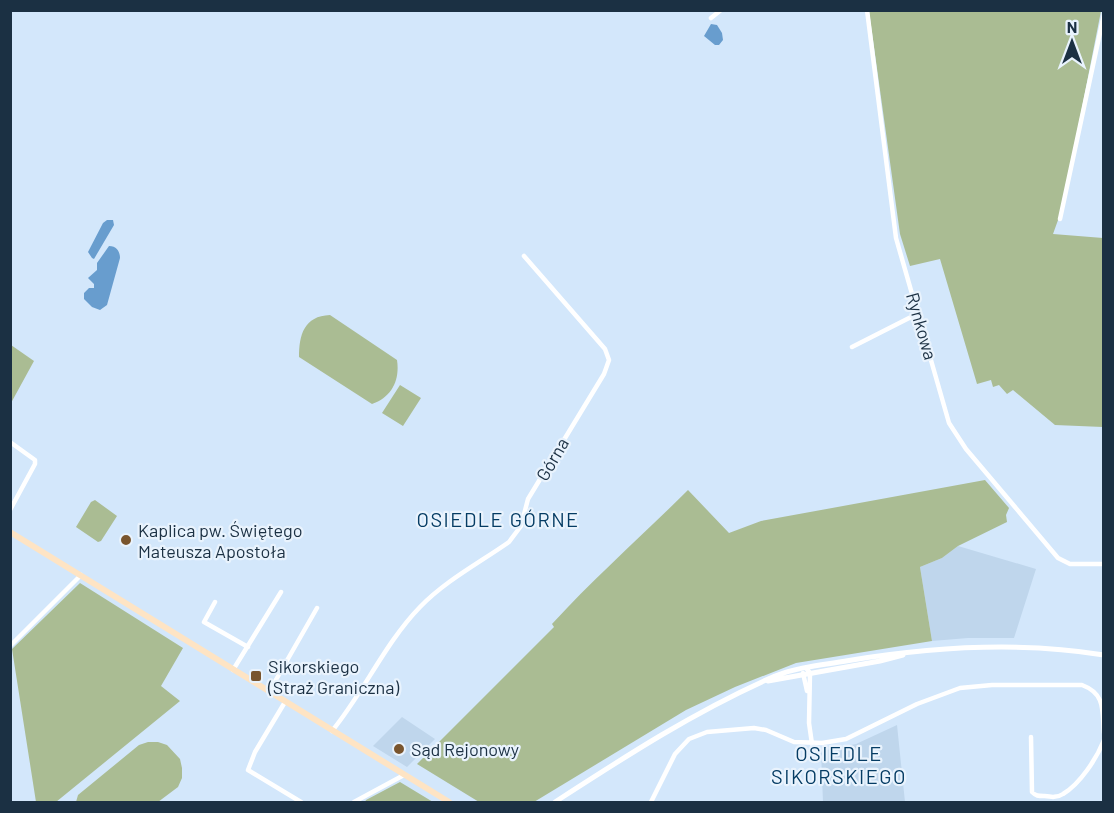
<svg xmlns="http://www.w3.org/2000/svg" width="1114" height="813" font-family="Barlow,sans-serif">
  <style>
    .built { fill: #bfd6ec }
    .green { fill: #aabc93 }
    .water { fill: #689dce }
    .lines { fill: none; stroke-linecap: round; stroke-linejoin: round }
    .minor { stroke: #fff; stroke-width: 4.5 }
    .tertiary { stroke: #fff; stroke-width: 5 }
    .secondary { stroke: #fee4c4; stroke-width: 6 }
    .poi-dot { fill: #79552e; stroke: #e9f3fd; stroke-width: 2 }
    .labels { text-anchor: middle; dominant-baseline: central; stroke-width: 4.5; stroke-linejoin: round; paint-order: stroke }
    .street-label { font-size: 18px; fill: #1b3043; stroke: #e9f3fd }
    .poi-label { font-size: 18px; fill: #1b3043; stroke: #e9f3fd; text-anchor: start }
    .neighbourhood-label { font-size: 20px; letter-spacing: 1.5px; fill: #053c64; stroke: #e9f3fd }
  </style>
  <rect width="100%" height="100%" fill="#d3e7fb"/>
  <path class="built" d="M 958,546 L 1036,569 L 1014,638 L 968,638 L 932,641 L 920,567 L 942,558 Z
    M 402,717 L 435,739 L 407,767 L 373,746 Z
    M 897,725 L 905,802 L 823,802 L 821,751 L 856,744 Z"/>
  <path class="green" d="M 869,11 L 1101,11 L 1062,209 L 1053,234 L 1103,238 L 1103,427 L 1055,425 L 1013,390 L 1007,394 L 999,385 L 993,387 L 991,380 L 977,384 L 940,259 L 910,266 L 900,234 Z
    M 330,315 L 397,360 C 400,380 392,397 372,404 L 299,357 C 299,335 304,316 330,315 Z
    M 11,345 L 34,361 L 11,403 Z
    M 400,385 L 421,398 L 403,426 L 382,413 Z
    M 985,480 L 1009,508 L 1006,515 L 1007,522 L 958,546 L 942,558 L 920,567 L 932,641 L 796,663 L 735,687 L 686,710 L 534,802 L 479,802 L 417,764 L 554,627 L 552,624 C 595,577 643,535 688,490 L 729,533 L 761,521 Z
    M 95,500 L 117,516 L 101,541 L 98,542 L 76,527 L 91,502 Z
    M 80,583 L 183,648 L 161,686 L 180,701 L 56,802 L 36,802 L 12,649 Z
    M 148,742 L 158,742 L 167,745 L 180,759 L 182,768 L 182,778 L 178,787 L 158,802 L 76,802 L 78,795 L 139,745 Z
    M 400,782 L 433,802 L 365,802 L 366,800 Z"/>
  <path class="water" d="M 711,24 L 717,25 L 722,33 L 723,40 L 719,45 L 715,45 L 704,36 Z
    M 107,220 L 113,220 L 114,225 L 94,259 L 92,258 L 88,252 L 103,223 Z
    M 109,246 C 117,246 120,252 120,258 L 107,305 L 100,310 L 92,307 L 84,299 L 84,293 L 89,288 L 94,288 L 94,284 L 88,278 L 97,270 L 97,263 Z"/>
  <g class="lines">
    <path class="minor" d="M 867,10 L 896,238 L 949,423 L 966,449 L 1058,558 L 1070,564 L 1104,564
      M 711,18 L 721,10
      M 1060,219 L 1104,14
      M 852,347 L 917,314
      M 10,442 L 35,460 L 35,464 L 10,510
      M 215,602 L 204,622 L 248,647
      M 10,646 L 81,575
      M 806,668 L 810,673 L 809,723 L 812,744
      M 233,670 L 281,592
      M 803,673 L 807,691
      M 269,692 L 317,608
      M 285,702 L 255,752 L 248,770 L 301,802
      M 332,731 C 364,692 385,643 420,607 C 445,581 479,563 509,542 L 521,526 L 528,499 L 604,374 L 609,360 L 605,349 L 524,256
      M 1031,737 L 1032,792 C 1036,796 1038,796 1044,796 C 1051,797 1057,798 1063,794 C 1080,784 1097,758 1104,740
      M 354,802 L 404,775
      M 651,802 L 675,754 L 689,739 L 707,732 L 754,728 L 766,730 L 794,742 L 822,743 L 846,739 L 917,704 L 960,688 L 992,685 L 1082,685 C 1106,694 1102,711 1104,733"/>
    <path class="tertiary" d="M 768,681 L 880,661 L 903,655
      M 555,802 C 626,756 697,710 775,676 C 798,667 822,665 846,661 C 930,647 1019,641 1104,655"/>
    <path class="secondary" d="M 10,532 L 449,802"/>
  </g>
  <g class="poi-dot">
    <circle cx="126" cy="540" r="6"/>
    <rect x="250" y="670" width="12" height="12" rx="3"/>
    <circle cx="399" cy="749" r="6"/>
  </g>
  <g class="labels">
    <g class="street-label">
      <text transform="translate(922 326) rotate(74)">Rynkowa</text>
      <text transform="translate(552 459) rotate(-60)">Górna</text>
    </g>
    <g class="poi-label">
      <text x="138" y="530">Kaplica pw. Świętego<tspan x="138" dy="21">Mateusza Apostoła</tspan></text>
      <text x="268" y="666">Sikorskiego<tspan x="268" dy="21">(Straż Graniczna)</tspan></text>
      <text x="411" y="749">Sąd Rejonowy</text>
    </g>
    <g class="neighbourhood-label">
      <text x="498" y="519">OSIEDLE GÓRNE</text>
      <text x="839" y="753">OSIEDLE<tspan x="839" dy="23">SIKORSKIEGO</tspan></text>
    </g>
  </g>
  <rect width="1114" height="813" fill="none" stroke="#1b3043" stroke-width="24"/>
  <g transform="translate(1072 42)" stroke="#e9f3fd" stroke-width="4.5" paint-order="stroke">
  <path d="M0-4.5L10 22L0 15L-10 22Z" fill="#1b3043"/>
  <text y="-9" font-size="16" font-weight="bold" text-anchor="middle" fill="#1b3043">N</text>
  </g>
</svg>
